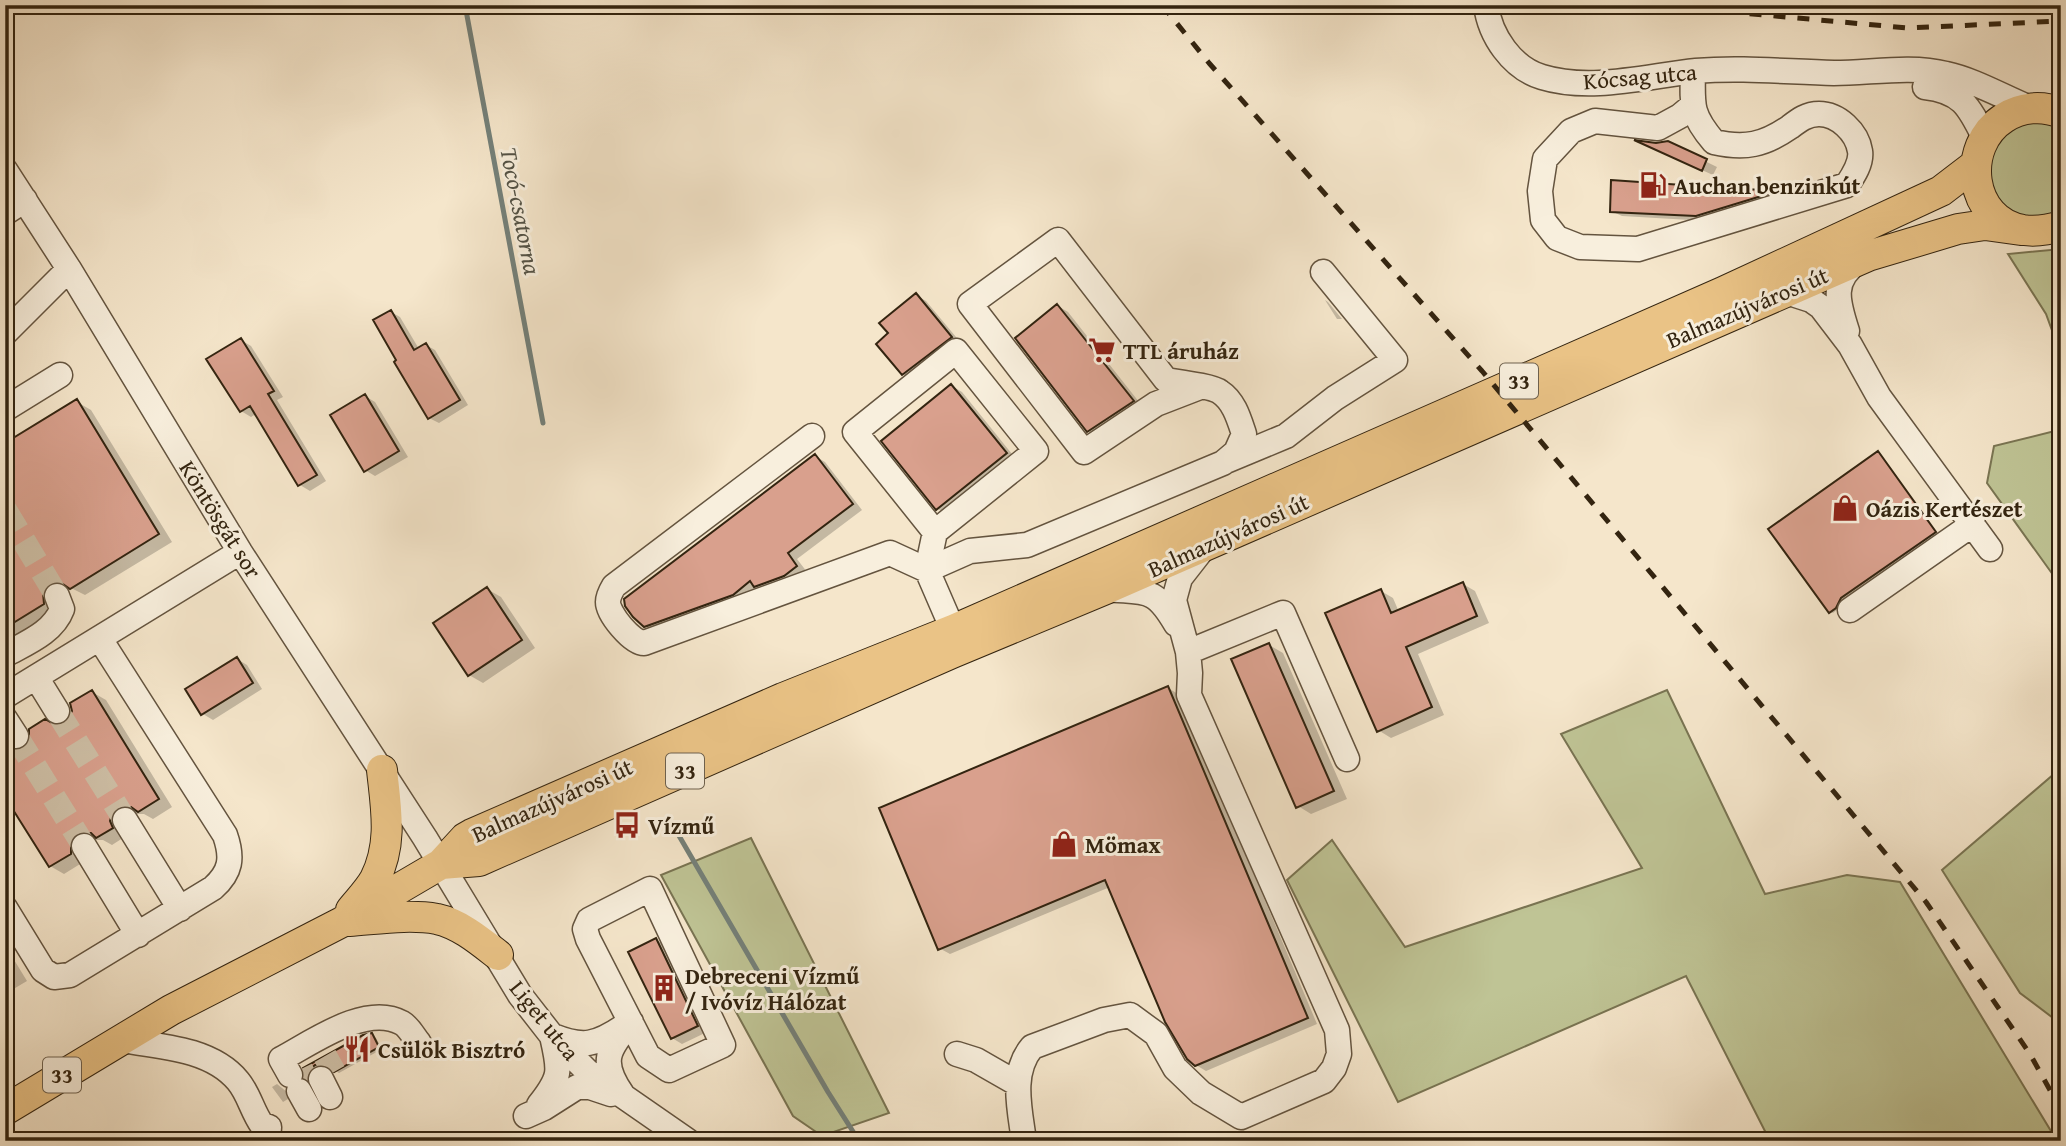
<svg xmlns="http://www.w3.org/2000/svg" width="2066" height="1146" font-family="'Gentium Book Plus',serif">
  <style>
    .green { fill: #bfc495; stroke: #797452; stroke-width: 2 }
    .shadow { fill: #0003 }
    .lines { fill: none; stroke-linecap: round; stroke-linejoin: round }
    .stream { stroke: #748079; stroke-width: 5 }
    .building { fill: #d9a08d; stroke: #332410; stroke-width: 2 }
    .minor-tunnel { stroke: #cebfa6; stroke-width: 24; stroke-dasharray: 24 12; stroke-linecap: butt }
    .minor-casing { stroke: #64543f; stroke-width: 27 }
    .major-casing { stroke: #332410; stroke-width: 32 }
    .minor { stroke: #f8efdd; stroke-width: 24 }
    .major { stroke: #eac386; stroke-width: 30 }
    .rail { stroke: #332410; stroke-width: 5; stroke-dasharray: 12 12; stroke-linecap: butt }
    .labels { text-anchor: middle; dominant-baseline: central; stroke-width: 6; stroke-linejoin: round; paint-order: stroke }
    .shield { fill: #f8efdd; stroke: #6e614e; stroke-width: 2 }
    .shield-label { font-size: 21px; font-weight: bold; fill: #332410 }
    .street-label { font-size: 23px; fill: #332410; stroke: #f8efdd }
    .poi-label { font-size: 23px; font-weight: bold; fill: #332410; stroke: #f8efdd; text-anchor: start }
    .water-label { font-size: 24px; font-style: italic; fill: #535245; stroke: #f8efdd }
  </style>
  <rect width="100%" height="100%" fill="#f5e6cb"/>
  <filter id="stains"><feTurbulence type="fractalNoise" baseFrequency=".00286" numOctaves="4"/><feColorMatrix values="0 0 0 0 .2 0 0 0 0 .09 0 0 0 0 .02 0 0 0 .5 -.17"/></filter>
  <radialGradient id="worn" r=".72"><stop offset=".6" stop-color="#630" stop-opacity="0"/><stop offset="1" stop-color="#630" stop-opacity=".3"/></radialGradient>
  <path class="green" d="M 2025,120 L 2061,126 L 2061,211 C 2038,224 2005,216 1992,192 C 1987,181 1991,159 1991,146 Z
    M 2061,249 L 2061,355 L 2046,314 L 2008,254 Z
    M 2061,406 L 2061,586 L 1987,483 L 1994,446 L 2055,431 Z
    M 1667,690 L 1765,894 L 1847,875 L 1900,882 L 2057,1141 L 1770,1141 L 1686,976 L 1398,1102 L 1287,880 L 1332,840 L 1405,947 L 1642,868 L 1561,734 Z
    M 2061,768 L 2061,1024 L 2020,993 L 1942,870 Z
    M 751,838 L 889,1113 L 822,1136 L 793,1116 L 661,875 Z"/>
  <path class="shadow" d="M 1668,143 L 1717,167 L 1713,175 L 1646,145 Z
    M 1613,182 L 1777,192 L 1785,197 L 1707,221 L 1622,216 L 1611,211 Z
    M 916,295 L 926,301 L 961,343 L 913,380 L 903,374 L 891,334 Z
    M 1325,300 L 1328,302 L 1342,319 L 1337,319 Z
    M 1058,306 L 1068,312 L 1143,407 L 1099,436 L 1088,431 Z
    M 391,312 L 400,317 L 419,349 L 426,345 L 435,350 L 468,405 L 439,423 L 429,418 L 398,361 Z
    M 241,340 L 251,346 L 283,397 L 277,400 L 326,481 L 310,491 L 300,485 L 257,413 L 251,417 L 241,411 Z
    M 952,386 L 962,392 L 1016,459 L 948,515 L 938,509 Z
    M 365,396 L 375,402 L 408,457 L 375,476 L 365,470 Z
    M 77,402 L 91,410 L 172,542 L 85,595 L 73,589 L 65,590 L 57,612 L 5,644 L 5,445 Z
    M 1878,453 L 1937,534 L 1844,599 L 1838,609 L 1833,613 L 1830,612 Z
    M 815,456 L 825,462 L 862,510 L 797,559 L 807,572 L 766,591 L 759,588 L 744,600 L 655,632 L 645,626 Z
    M 1463,584 L 1475,591 L 1489,623 L 1418,654 L 1444,715 L 1391,738 L 1378,730 L 1381,591 L 1393,598 L 1399,612 Z
    M 487,589 L 501,597 L 535,648 L 483,683 L 469,675 Z
    M 1269,645 L 1283,653 L 1347,799 L 1311,814 L 1298,806 Z
    M 237,659 L 247,665 L 262,689 L 213,720 L 203,714 Z
    M 1168,688 L 1178,694 L 1317,1024 L 1206,1071 L 1196,1065 L 1110,887 L 950,954 L 939,948 Z
    M 92,692 L 106,700 L 172,807 L 153,819 L 144,814 L 132,814 L 126,836 L 112,845 L 103,840 L 91,840 L 85,861 L 64,874 L 50,866 L 12,751 L 24,751 L 53,726 L 65,726 L 72,718 L 72,704 Z
    M 656,940 L 667,946 L 707,1032 L 682,1044 L 672,1038 Z
    M 5,945 L 27,981 L 5,994 Z
    M 371,1035 L 376,1038 L 382,1049 L 339,1073 L 328,1066 L 320,1067 L 313,1072 L 311,1079 L 308,1078 L 311,1069 L 308,1069 L 306,1076 L 305,1069 Z
    M 277,1084 L 287,1092 L 288,1099 L 283,1102 L 272,1087 Z"/>
  <g class="lines">
    <path class="stream" d="M 465,5 L 543,423
      M 671,822 L 828,1092 L 859,1141"/>
  </g>
  <path class="building" d="M 1634,140 L 1656,143 L 1668,141 L 1707,159 L 1702,171 Z
    M 1611,180 L 1697,186 L 1778,191 L 1696,216 L 1610,212 Z
    M 916,293 L 952,337 L 902,375 L 876,344 L 888,333 L 879,323 Z
    M 1057,304 L 1134,401 L 1087,432 L 1015,338 Z
    M 391,310 L 414,350 L 426,343 L 460,400 L 428,419 L 394,362 L 396,360 L 373,320 Z
    M 241,338 L 274,391 L 268,394 L 317,475 L 298,486 L 250,406 L 240,412 L 206,359 Z
    M 951,384 L 1007,453 L 936,510 L 881,441 Z
    M 365,394 L 399,451 L 364,472 L 330,415 Z
    M 77,399 L 159,534 L 70,589 L 60,582 L 51,582 L 43,593 L 44,604 L 5,628 L 5,443 Z
    M 1878,451 L 1936,532 L 1841,598 L 1836,608 L 1829,613 L 1768,529 Z
    M 815,454 L 853,504 L 788,553 L 797,566 L 784,576 L 754,587 L 750,581 L 733,595 L 644,627 L 633,617 L 625,606 L 624,599 Z
    M 1463,582 L 1477,616 L 1406,647 L 1432,707 L 1377,732 L 1325,613 L 1381,589 L 1391,613 Z
    M 487,587 L 522,640 L 468,676 L 433,623 Z
    M 1269,643 L 1334,791 L 1296,808 L 1231,659 Z
    M 237,657 L 253,683 L 201,715 L 185,689 Z
    M 1168,686 L 1308,1018 L 1195,1066 L 1187,1059 L 1165,1022 L 1105,880 L 938,950 L 879,808 Z
    M 92,690 L 159,799 L 138,812 L 131,807 L 118,807 L 112,814 L 110,821 L 113,828 L 96,838 L 91,833 L 77,833 L 71,839 L 71,854 L 49,867 L 5,797 L 5,746 L 16,751 L 25,748 L 29,742 L 29,729 L 45,719 L 57,726 L 65,723 L 72,711 L 70,703 Z
    M 656,938 L 698,1026 L 671,1039 L 628,952 Z
    M 372,1033 L 379,1047 L 334,1072 L 323,1064 L 315,1065 L 309,1070 L 306,1078 L 304,1077 L 303,1068 L 363,1035 Z"/>
  <g class="lines">
    <path class="minor-tunnel" d="M 5,510 L 57,596
      M 57,711 L 125,820
      M 16,736 L 84,846
      M 325,1056 L 334,1072
      M 301,1069 L 309,1085"/>
    <defs>
      <path id="minor" d="M 1486,5 C 1490,36 1512,68 1542,77 C 1591,92 1647,76 1696,71 C 1742,67 1788,72 1834,73 C 1871,73 1910,65 1946,74 C 1974,80 2003,97 2030,108
        M 1925,87 C 1961,91 1969,106 1984,137
        M 1692,106 L 1680,116 L 1658,128 L 1595,121 L 1571,131 L 1545,159 L 1540,191 L 1543,220 L 1557,238 L 1580,247 L 1638,249 L 1847,185 C 1853,176 1862,163 1860,151 C 1857,132 1838,114 1819,114 C 1807,114 1799,120 1790,127 C 1764,145 1745,149 1714,142 C 1691,115 1692,106 1693,72
        M 5,170 L 69,269 L 240,552 L 425,838 L 520,995 L 552,1036 L 587,1071 L 688,1141
        M 5,213 L 25,200
        M 1783,291 L 1811,300 L 1821,307 L 1850,345 L 1879,397 L 1990,549
        M 1847,331 C 1838,303 1830,280 1859,261
        M 5,333 L 69,269
        M 5,409 L 60,375
        M 812,436 L 614,586 C 611,591 608,596 608,602 C 608,614 632,643 644,643 L 890,553 L 927,570 L 953,630
        M 1226,461 L 1286,436 L 1335,398 L 1395,360 L 1323,272
        M 927,570 L 970,551 L 1027,545 L 1223,463 L 1236,452 L 1244,434 C 1239,419 1234,401 1220,392 C 1212,386 1177,382 1166,380 L 1058,240 L 970,304 L 1084,452 L 1156,404 L 1200,387
        M 927,570 L 935,532 L 1036,451 L 956,351 L 855,432 L 935,532
        M 1106,589 C 1146,593 1154,586 1176,624
        M 1850,610 L 1973,524
        M 1188,652 L 1283,613 L 1347,759
        M 5,655 C 26,643 53,633 62,609 L 57,596
        M 36,677 L 57,711
        M 5,696 L 240,552
        M 5,719 L 16,736
        M 125,820 L 180,909
        M 84,846 L 138,935
        M 650,889 L 723,1045 L 669,1070 L 648,1056 L 588,939 L 585,929 L 589,920 Z
        M 5,908 L 43,970 L 54,977 L 70,975 L 213,888 C 231,872 233,858 225,835 L 100,639
        M 553,1036 C 583,1048 596,1045 623,1027
        M 120,1040 C 158,1046 211,1048 238,1081 C 249,1094 252,1111 262,1125 L 269,1127 L 268,1141
        M 957,1054 L 976,1060 L 1018,1084
        M 290,1075 L 281,1059 C 313,1042 366,1003 402,1023 C 409,1027 414,1037 419,1043
        M 321,1079 L 330,1097
        M 299,1091 L 309,1109
        M 622,1094 C 600,1062 607,1050 631,1022
        M 539,1105 C 562,1076 560,1071 552,1036
        M 526,1116 L 544,1108 L 577,1087 L 590,1087 L 611,1094
        M 1024,1141 C 1020,1110 1010,1073 1032,1047 L 1104,1020 L 1130,1015 L 1156,1034 L 1175,1068 L 1201,1093 L 1241,1117 L 1324,1081 L 1334,1068 L 1339,1054 L 1337,1030 L 1189,695 L 1190,673 L 1188,652 L 1174,600 L 1180,578 L 1205,546"/>
      <path id="major" d="M 2061,113 C 2042,105 2021,107 2004,118 C 1960,146 1969,221 2023,230 C 2037,232 2048,230 2061,226
        M 441,864 L 479,861 L 952,653 L 1106,589 L 1868,256 L 1958,229 L 1985,225 L 2021,230
        M 351,910 C 359,900 369,890 375,879 C 393,843 386,808 382,770
        M 349,921 C 378,919 409,914 437,919 C 460,924 480,941 498,955
        M 5,1110 L 171,1010 L 342,922 L 441,864 L 465,838 L 472,834 L 783,698 L 953,630 L 1723,292 L 1941,191 L 1975,165"/>
    </defs>
    <use href="#minor" class="minor-casing"/>
    <use href="#major" class="major-casing"/>
    <use href="#minor" class="minor"/>
    <use href="#major" class="major"/>
    <path class="rail" d="M 1162,5 L 1209,63 L 1482,371 L 1926,902 L 2030,1054 L 2061,1110
      M 1654,5 L 1908,28 L 2061,21"/>
  </g>
  <defs>
    <symbol id="fuel-bare" viewBox="-9 -9 18 18"><path d="M-5.5-6h7V0h2V4h1.3V-2.5L3-4.5l.8-.8L6-3V5H2.5V1h-1V6h-7ZM-4.2-4.7v3.2H.2V-4.7Z" fill="#8f2418" stroke="#f8efdd" stroke-width="2.5" paint-order="stroke"/></symbol>
    <symbol id="supermarket-bare" viewBox="-9 -9 18 18"><path d="M-6-5.5h2.5l.6 2H6L4.5 2H-2.5L-4.4-4H-6ZM-1.5 3.2a1.3 1.3 0 1 0 .1 0ZM3 3.2a1.3 1.3 0 1 0 .1 0Z" fill="#8f2418" stroke="#f8efdd" stroke-width="2.5" paint-order="stroke"/></symbol>
    <symbol id="shop-bare" viewBox="-9 -9 18 18"><path d="M-5-2.5h2.3a2.7 3.5 0 0 1 5.4 0H5L5.5 6h-11ZM-1.5-2.5h3a1.5 2.3 0 0 0-3 0Z" fill="#8f2418" stroke="#f8efdd" stroke-width="2.5" paint-order="stroke"/></symbol>
    <symbol id="bus-bare" viewBox="-9 -9 18 18"><path d="M-5-6H5V4H4V6H2V4H-2V6H-4V4H-5ZM-3.5-4V0h7V-4ZM-3.5 1.2v1.5H-2V1.2ZM2 1.2v1.5H3.5V1.2Z" fill="#8f2418" stroke="#f8efdd" stroke-width="2.5" paint-order="stroke"/></symbol>
    <symbol id="building-bare" viewBox="-9 -9 18 18"><path d="M-4-6H4V6H1V3H-1V6H-4ZM-2.5-4.3h1.7v1.8h-1.7ZM.8-4.3h1.7v1.8H.8ZM-2.5-1h1.7V.8h-1.7ZM.8-1h1.7V.8H.8Z" fill="#8f2418" stroke="#f8efdd" stroke-width="2.5" paint-order="stroke"/></symbol>
    <symbol id="restaurant-bare" viewBox="-9 -9 18 18"><path d="M-5-6h1v4h1v-4h1v4h1v-4h1v5L-1.5 .5V6h-2V.5L-5-1ZM5-6V6H3V1.5H1.5Q1.5-4 5-6Z" fill="#8f2418" stroke="#f8efdd" stroke-width="2.5" paint-order="stroke"/></symbol>
  </defs>
  <g fill-rule="evenodd">
    <use href="#fuel-bare" x="1634" y="166" width="38" height="38"/>
    <use href="#supermarket-bare" x="1083" y="331" width="38" height="38"/>
    <use href="#shop-bare" x="1826" y="489" width="38" height="38"/>
    <use href="#bus-bare" x="608" y="806" width="38" height="38"/>
    <use href="#shop-bare" x="1045" y="825" width="38" height="38"/>
    <use href="#building-bare" x="645" y="969" width="38" height="38"/>
    <use href="#restaurant-bare" x="338" y="1030" width="38" height="38"/>
  </g>
  <g class="labels">
    <g class="shield">
      <rect x="1500" y="363.5" width="38" height="35" rx="5"/>
      <rect x="666" y="753.5" width="38" height="35" rx="5"/>
      <rect x="43" y="1057.5" width="38" height="35" rx="5"/>
    </g>
    <g class="shield-label">
      <text x="1519" y="381">33</text>
      <text x="685" y="771">33</text>
      <text x="62" y="1075">33</text>
    </g>
    <g class="street-label">
      <text transform="translate(1640 76) rotate(-5)">Kócsag utca</text>
      <text transform="translate(1747 307) rotate(-23)">Balmazújvárosi út</text>
      <text transform="translate(221 519) rotate(58)">Köntösgát sor</text>
      <text transform="translate(1228 535) rotate(-24)">Balmazújvárosi út</text>
      <text transform="translate(552 800) rotate(-24)">Balmazújvárosi út</text>
      <text transform="translate(545 1020) rotate(51)">Liget utca</text>
    </g>
    <g class="poi-label">
      <text x="1674" y="185">Auchan benzinkút</text>
      <text x="1123" y="350">TTL áruház</text>
      <text x="1866" y="508">Oázis Kertészet</text>
      <text x="648" y="825">Vízmű</text>
      <text x="1085" y="844">Mömax</text>
      <text x="685" y="975">Debreceni Vízmű<tspan x="685" dy="26">/ Ivóvíz Hálózat</tspan></text>
      <text x="378" y="1049">Csülök Bisztró</text>
    </g>
    <g class="water-label">
      <text transform="translate(521 211) rotate(79)">Tocó-csatorna</text>
    </g>
  </g>
  <rect width="2066" height="1146" fill="none" stroke="#f5e6cb" stroke-width="28"/>
  <rect x="7" y="7" width="2052" height="1132" fill="none" stroke="#332410" stroke-width="3.5"/>
  <rect x="14" y="14" width="2038" height="1118" fill="none" stroke="#332410" stroke-width="2"/>
  <rect width="100%" height="100%" filter="url(#stains)"/>
  <rect width="100%" height="100%" fill="url(#worn)"/>
</svg>
